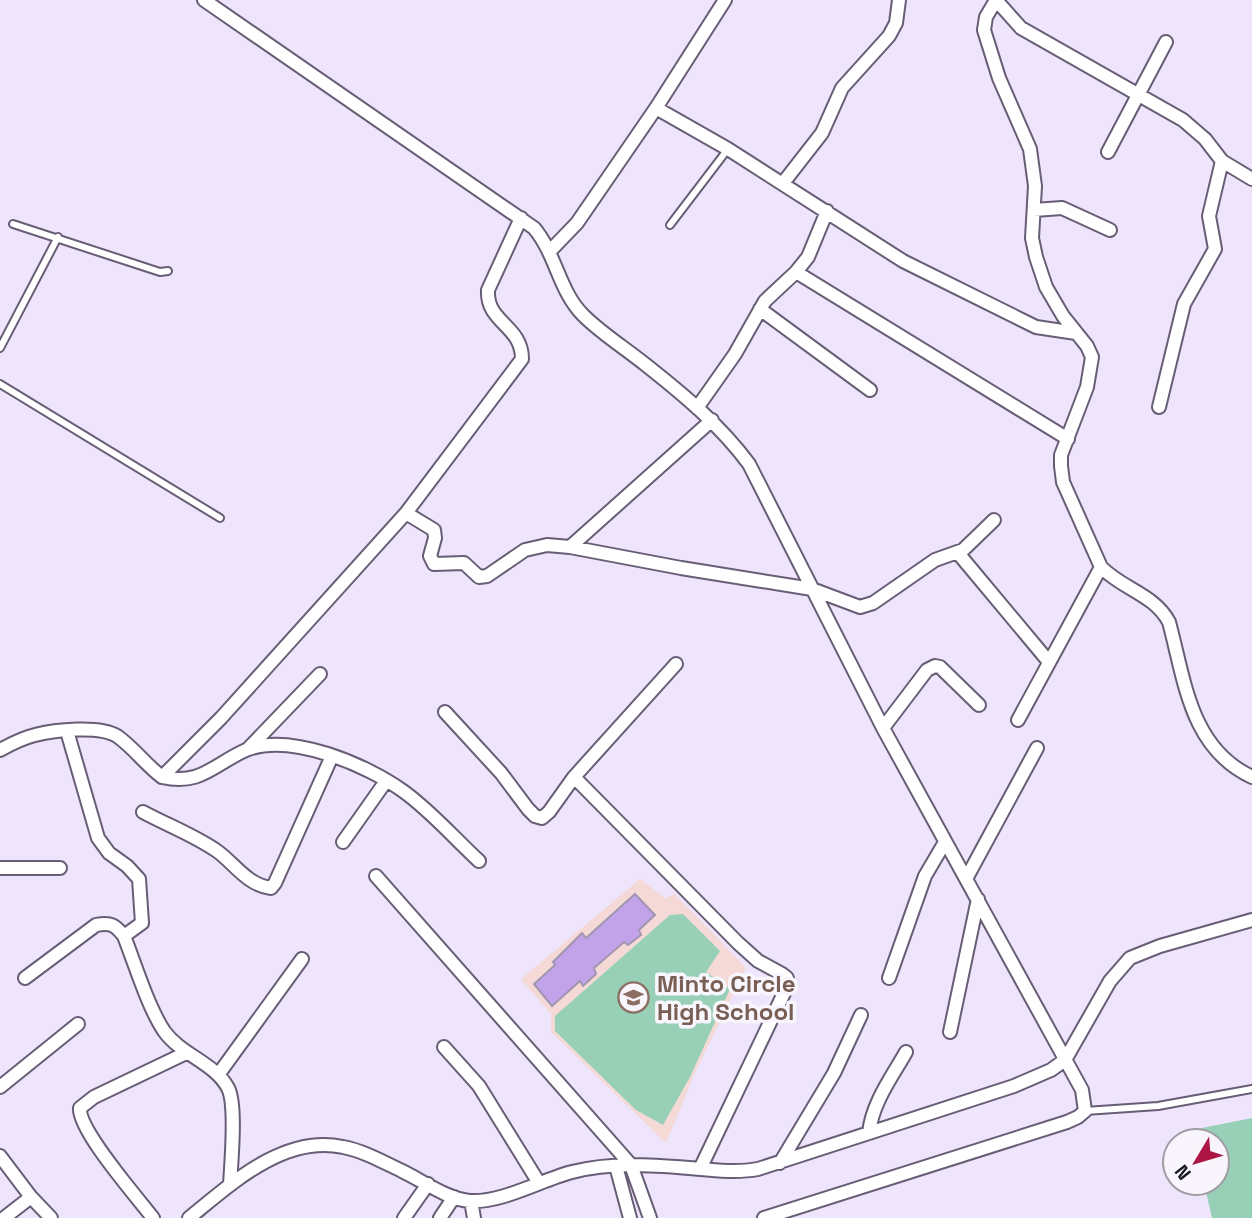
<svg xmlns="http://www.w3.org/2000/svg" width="1252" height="1218" font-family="'Space Grotesk',sans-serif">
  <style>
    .education { fill: #f4d9d6 }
    .green { fill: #97d0b6 }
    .building { fill: #c2a3ea; stroke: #a196b0; stroke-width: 2 }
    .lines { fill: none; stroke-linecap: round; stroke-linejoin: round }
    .service-casing { stroke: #675d75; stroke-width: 10 }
    .minor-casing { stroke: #675d75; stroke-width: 16 }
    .service { stroke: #fff; stroke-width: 6 }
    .minor { stroke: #fff; stroke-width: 12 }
    .labels { text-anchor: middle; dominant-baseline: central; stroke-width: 7; stroke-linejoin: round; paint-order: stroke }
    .education-label { font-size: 24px; font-weight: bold; fill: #785e54; stroke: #f8f6fc; text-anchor: start }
  </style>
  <rect width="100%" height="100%" fill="#eee5fc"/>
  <path class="education" d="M 640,879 L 665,898 L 675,894 L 746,968 L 695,1073 L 666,1143 L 551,1032 L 551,1014 L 521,979 Z"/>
  <path class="green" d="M 683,914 L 720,951 L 706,972 L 730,989 L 691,1075 L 663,1125 L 636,1110 L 555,1031 L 555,1016 L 670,915 Z
    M 1252,1118 L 1252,1218 L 1212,1218 L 1204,1183 L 1217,1183 L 1217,1141 L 1194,1141 L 1192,1130 Z"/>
  <path class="building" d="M 635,894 L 655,915 L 639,930 L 641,935 L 628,945 L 624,942 L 594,968 L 596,974 L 583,986 L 580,981 L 552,1006 L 534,984 L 555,965 L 553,962 L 582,933 L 586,938 Z"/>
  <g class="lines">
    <defs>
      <path id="service" d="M 13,224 L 160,272 L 168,271
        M 670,225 L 728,149
        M 0,348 L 58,237
        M 0,384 L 220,518
        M 1085,1111 L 1158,1106 L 1252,1089"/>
      <path id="minor" d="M 204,0 L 534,228 C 556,254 559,291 583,315 C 602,334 625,348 646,365 C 684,395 720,425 749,464 L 883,728 L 1082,1090 L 1085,1111 L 1078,1117 L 1067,1122 L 764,1218
        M 996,0 L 986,17 L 984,30 L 999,78 L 1030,149 L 1035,186 L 1032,238 L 1036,257 L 1046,287 L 1063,316 L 1087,346 L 1092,357 L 1087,387 L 1061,455 L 1061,466 L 1063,482 L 1101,567 C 1122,589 1154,594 1169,622 C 1185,681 1190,748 1252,777
        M 996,0 L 1021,28 L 1183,120 L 1205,139 L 1222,161 L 1252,179
        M 656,108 L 728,149 L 903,261 L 1036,327 L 1076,333
        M 1108,152 L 1166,42
        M 783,183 L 822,133 L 842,88 L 889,36 L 896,23 L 899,0
        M 1034,210 L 1062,208 L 1110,230
        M 550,251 L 577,223 L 656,108 L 725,0
        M 796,272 L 1068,439
        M 760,309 L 870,390
        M 1159,407 L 1184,304 L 1215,249 L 1209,216 L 1222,161
        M 697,408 L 735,354 L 765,301 L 796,272 L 808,257 L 827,211
        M 406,513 L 434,530 L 435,538 L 430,556 L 434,564 L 464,563 L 479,577 L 487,576 L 525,550 L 547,545 L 570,547 L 681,568 L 812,589 L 860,607 L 873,603 L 935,560 L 963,550 L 994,520
        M 570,547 L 712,420
        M 958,553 L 1049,662
        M 445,712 L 501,773 L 528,809 L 535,816 L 542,818 L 549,812 L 574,777 L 676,664
        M 1018,720 L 1101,567
        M 883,728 L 927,670 L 935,666 L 940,667 L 979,705
        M 67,731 L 98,838 L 109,853 L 127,866 L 139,879 L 142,923 L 124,936
        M 248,749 L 320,674
        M 0,750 C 11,744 22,738 35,735 C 54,730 100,725 117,736 C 133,747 146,765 162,777 L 221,718 L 406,513 L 522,359 C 522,325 486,323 488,290 L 521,218
        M 162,777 C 201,786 214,764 246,750 C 290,732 367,765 403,791 C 431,811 454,838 479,861
        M 574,777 L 738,943 L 758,961 L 782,974 L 787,978 L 785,991 L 700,1169
        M 143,812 C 167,825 194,835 217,851 C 234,863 247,885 271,888 L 275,883 L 332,756
        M 343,842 L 386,781
        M 0,868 L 60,868
        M 376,876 L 631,1165 L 650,1218
        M 966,879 L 1037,748
        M 25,978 L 96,925 C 111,922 115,925 124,936 C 135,964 148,1007 164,1031 C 181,1055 215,1063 228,1088 C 237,1105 231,1164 230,1185
        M 889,978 L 925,876 L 945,842
        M 950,1032 L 978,899
        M 444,1047 L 479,1086 L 539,1183
        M 218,1075 L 302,959
        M 0,1087 L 78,1024
        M 869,1133 C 872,1103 892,1077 906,1052
        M 0,1156 L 31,1197 L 51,1218
        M 780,1163 L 834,1073 L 861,1015
        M 616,1166 L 630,1218
        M 471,1201 L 474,1218
        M 4,1218 L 31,1197
        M 153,1218 C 137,1197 78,1130 80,1108 L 94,1097 L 186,1053
        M 189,1218 C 231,1184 284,1134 343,1147 C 364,1151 383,1162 402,1171 C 423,1181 447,1199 470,1201 C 502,1203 541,1180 572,1172 C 611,1162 650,1165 689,1168 C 712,1170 736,1173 758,1169 L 1014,1086 L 1051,1070 L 1065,1060 L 1110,981 L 1130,958 L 1160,946 L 1252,920
        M 404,1218 L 428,1184
        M 440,1218 L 454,1197"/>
    </defs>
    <use href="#service" class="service-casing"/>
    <use href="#minor" class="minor-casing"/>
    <use href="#service" class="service"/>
    <use href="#minor" class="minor"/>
  </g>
  <defs>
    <symbol id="school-ring" viewBox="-11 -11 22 22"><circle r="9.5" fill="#f8f6fc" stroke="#8d6e63" stroke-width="1.5"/><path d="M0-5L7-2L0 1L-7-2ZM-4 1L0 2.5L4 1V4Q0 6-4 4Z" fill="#8d6e63"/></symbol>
  </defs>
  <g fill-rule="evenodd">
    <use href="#school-ring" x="616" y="980" width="35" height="35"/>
  </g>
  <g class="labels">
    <g class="education-label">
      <text x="657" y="983">Minto Circle<tspan x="657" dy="28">High School</tspan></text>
    </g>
  </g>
  <g transform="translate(1196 1162) rotate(232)"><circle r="33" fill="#f8f6fc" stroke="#a09da4" stroke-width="2"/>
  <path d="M0-5L12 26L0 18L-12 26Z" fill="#ab1644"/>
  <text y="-10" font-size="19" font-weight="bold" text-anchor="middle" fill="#1b1721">N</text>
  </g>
</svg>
